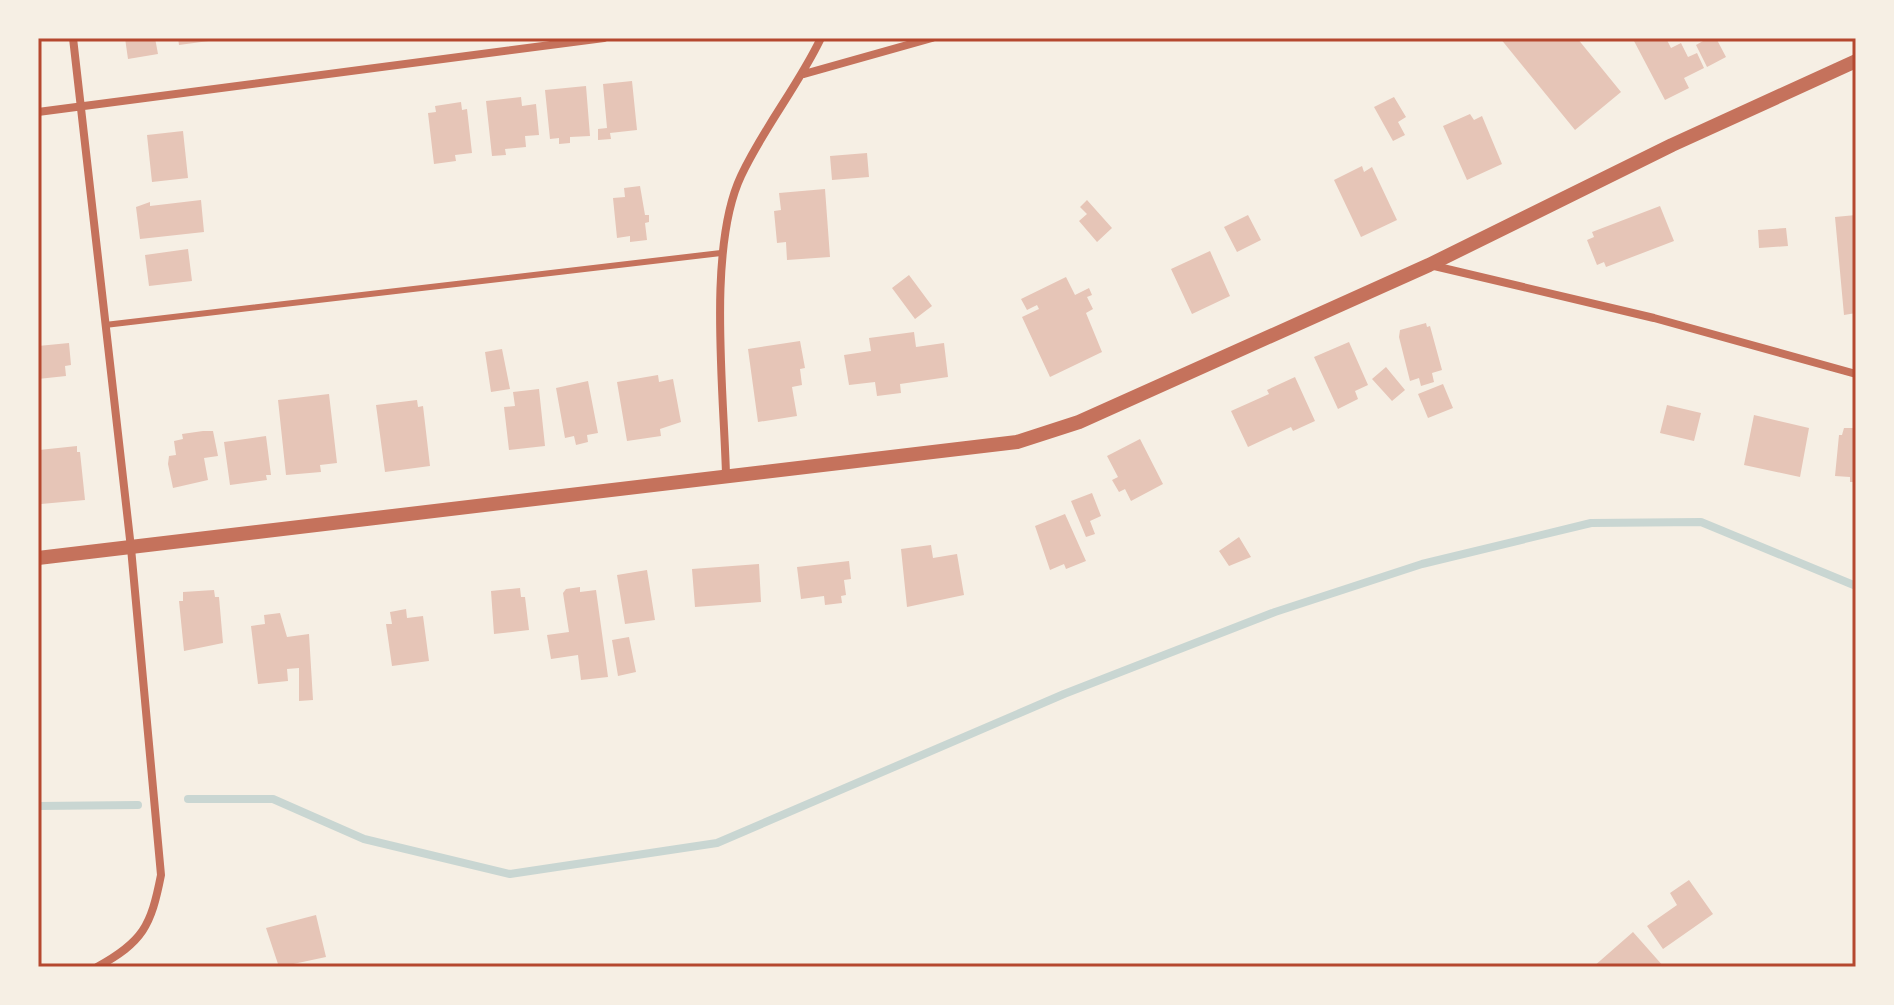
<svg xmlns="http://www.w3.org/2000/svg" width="1894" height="1005" font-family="'PT Sans Narrow',sans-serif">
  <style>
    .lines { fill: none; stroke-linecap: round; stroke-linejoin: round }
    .stream { stroke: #c9d6d2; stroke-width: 8 }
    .building { fill: #e6c5b7 }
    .service { stroke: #c5725c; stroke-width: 6 }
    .minor { stroke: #c5725c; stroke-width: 8 }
    .tertiary { stroke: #c5725c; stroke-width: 14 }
    .neatline { fill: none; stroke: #b5482f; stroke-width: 3 }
  </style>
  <rect width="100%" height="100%" fill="#f6efe4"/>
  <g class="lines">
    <path class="stream" d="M 188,799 L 273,799 L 364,839 L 510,874 L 717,843 L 1064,694 L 1275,612 L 1422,564 L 1591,523 L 1701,522 L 1856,586
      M 38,806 L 138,805"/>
  </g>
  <path class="building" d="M 125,38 L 155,38 L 158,54 L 128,59 Z
    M 178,38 L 216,38 L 216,40 L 179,45 Z
    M 1500,38 L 1577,38 L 1621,92 L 1575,130 Z
    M 1640,38 L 1666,38 L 1671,48 L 1681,43 L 1688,57 L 1697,53 L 1704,68 L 1684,78 L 1689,88 L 1665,100 L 1634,41 Z
    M 1702,38 L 1716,38 L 1726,57 L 1707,67 L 1696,45 L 1703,41 Z
    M 632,81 L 637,130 L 610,133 L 611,139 L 598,140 L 598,129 L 607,128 L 603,84 Z
    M 586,86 L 590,136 L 570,137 L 570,143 L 559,144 L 559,138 L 550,139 L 545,90 Z
    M 521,97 L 522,106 L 536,104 L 539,135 L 525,136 L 526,147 L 505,149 L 506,155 L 492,156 L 486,101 Z
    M 1394,97 L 1406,117 L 1398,122 L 1405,135 L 1393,141 L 1374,107 Z
    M 461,102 L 462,110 L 467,109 L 472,153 L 455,155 L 456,161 L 434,164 L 428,113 L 436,112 L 435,106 Z
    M 1470,114 L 1474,120 L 1482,116 L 1502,164 L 1467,180 L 1443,126 Z
    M 183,131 L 188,178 L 152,182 L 147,135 Z
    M 867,153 L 869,177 L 832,180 L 830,156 Z
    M 1362,166 L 1364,172 L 1372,167 L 1397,220 L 1361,237 L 1334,180 Z
    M 640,186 L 645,215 L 649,215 L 649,222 L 645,223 L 647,240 L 630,242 L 630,236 L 617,238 L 613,198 L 625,197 L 624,188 Z
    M 825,189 L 830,257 L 787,260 L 786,242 L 777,243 L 774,211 L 781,210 L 779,193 Z
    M 201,200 L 204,232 L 140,239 L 136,207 L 150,202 L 150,206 Z
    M 1087,200 L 1112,228 L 1097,242 L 1079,221 L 1087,214 L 1080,207 Z
    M 1660,206 L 1674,241 L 1606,267 L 1604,262 L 1597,265 L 1587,240 L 1594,237 L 1592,232 Z
    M 1248,215 L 1261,240 L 1237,252 L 1224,227 Z
    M 1856,215 L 1856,313 L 1844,315 L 1835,217 Z
    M 1786,228 L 1788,246 L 1759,248 L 1758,230 Z
    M 188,249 L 192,281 L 149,286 L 145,255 Z
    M 1210,251 L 1230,296 L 1192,314 L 1171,269 Z
    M 909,275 L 932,306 L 915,319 L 892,288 Z
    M 1066,277 L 1075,295 L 1089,288 L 1092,295 L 1087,297 L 1093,309 L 1086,313 L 1102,352 L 1050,377 L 1022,317 L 1039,309 L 1037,305 L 1027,310 L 1021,299 Z
    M 1426,323 L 1427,327 L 1430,326 L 1442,370 L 1432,373 L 1434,382 L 1421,386 L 1419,378 L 1410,381 L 1399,337 L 1400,330 Z
    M 914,332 L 916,347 L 944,343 L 948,377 L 900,384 L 901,393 L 877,396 L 875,382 L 849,385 L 844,355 L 871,351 L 869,338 Z
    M 800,341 L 805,368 L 800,369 L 802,385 L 792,387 L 797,416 L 758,422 L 748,349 Z
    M 1349,342 L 1368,385 L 1355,391 L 1358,399 L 1338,409 L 1314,357 Z
    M 69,343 L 71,365 L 65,366 L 66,376 L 38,379 L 38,346 Z
    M 502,349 L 510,389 L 491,392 L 485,352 Z
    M 1386,367 L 1405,390 L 1392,401 L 1372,379 Z
    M 658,375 L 659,382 L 673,379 L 681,422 L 660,429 L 661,436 L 627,441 L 617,382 Z
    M 1295,377 L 1315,421 L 1293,431 L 1291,427 L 1248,447 L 1231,411 L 1269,394 L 1267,390 Z
    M 588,381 L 598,433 L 587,435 L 588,442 L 576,445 L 574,436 L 565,438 L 556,388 Z
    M 1443,384 L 1453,408 L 1428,418 L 1418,394 Z
    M 539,389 L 545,446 L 509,450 L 504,407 L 515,406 L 513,392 Z
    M 329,394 L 337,463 L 320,465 L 321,472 L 286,475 L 278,400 Z
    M 417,400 L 418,407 L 423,406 L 430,466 L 385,472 L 376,405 Z
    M 1667,405 L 1701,413 L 1694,441 L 1660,433 Z
    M 1754,415 L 1809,428 L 1800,477 L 1744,465 Z
    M 1844,428 L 1856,428 L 1856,482 L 1850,482 L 1850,477 L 1835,476 L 1839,435 L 1842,435 Z
    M 203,431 L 213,431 L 218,456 L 204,458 L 208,480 L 173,488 L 168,464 L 169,456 L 176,455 L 174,441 L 183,439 L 182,434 Z
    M 266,436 L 271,475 L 266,475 L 267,480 L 230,485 L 224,442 Z
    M 1140,439 L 1163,484 L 1131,501 L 1125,489 L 1119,492 L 1112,480 L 1118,477 L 1107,456 Z
    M 77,446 L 77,452 L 80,452 L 85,500 L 41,504 L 39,450 Z
    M 1092,493 L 1101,516 L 1090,521 L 1095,534 L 1086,537 L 1071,501 Z
    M 1065,514 L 1086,561 L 1066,569 L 1064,564 L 1050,570 L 1035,526 Z
    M 1239,537 L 1251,557 L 1229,566 L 1219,551 Z
    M 931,545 L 933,558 L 957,554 L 964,595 L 907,607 L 901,549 Z
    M 849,561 L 851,579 L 844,580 L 846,595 L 841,596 L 842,603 L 825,605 L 824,596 L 801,599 L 797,567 Z
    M 759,564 L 761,602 L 695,607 L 692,569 Z
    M 647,570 L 655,620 L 625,624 L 617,575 Z
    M 580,587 L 580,592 L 596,590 L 608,677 L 581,680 L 578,655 L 551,659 L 547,635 L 569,632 L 563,593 L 566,589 Z
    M 520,588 L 521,597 L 525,597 L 529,630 L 494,634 L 491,591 Z
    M 214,590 L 215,597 L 219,597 L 223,643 L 184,651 L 179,601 L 183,601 L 183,592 Z
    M 406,609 L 407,618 L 423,616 L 429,661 L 392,666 L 386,624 L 392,624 L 390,612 Z
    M 280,613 L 287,637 L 309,634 L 313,700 L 299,701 L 299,668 L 287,669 L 288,681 L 258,684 L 251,626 L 265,624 L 264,615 Z
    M 629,637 L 636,672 L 618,676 L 612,640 Z
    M 1689,880 L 1713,914 L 1663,949 L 1647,926 L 1677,905 L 1670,893 Z
    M 316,915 L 326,957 L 279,967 L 266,928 Z
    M 1633,932 L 1664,967 L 1593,967 Z"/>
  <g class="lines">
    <path class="service" d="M 105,325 L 721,253"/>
    <path class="minor" d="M 73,38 L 131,548 L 161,875 C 151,926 143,942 97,967
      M 804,74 L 932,38
      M 38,112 L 604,38
      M 1430,265 L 1654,318 L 1856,374
      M 726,475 C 724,393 707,248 741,176 C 764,127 798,86 821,38"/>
    <path class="tertiary" d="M 38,558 L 1017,442 L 1079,422 L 1429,265 L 1672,145 L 1856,61"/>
  </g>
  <rect width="1894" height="1005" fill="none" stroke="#f6efe4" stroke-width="80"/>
  <rect x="40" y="40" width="1814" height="925" class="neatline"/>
</svg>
